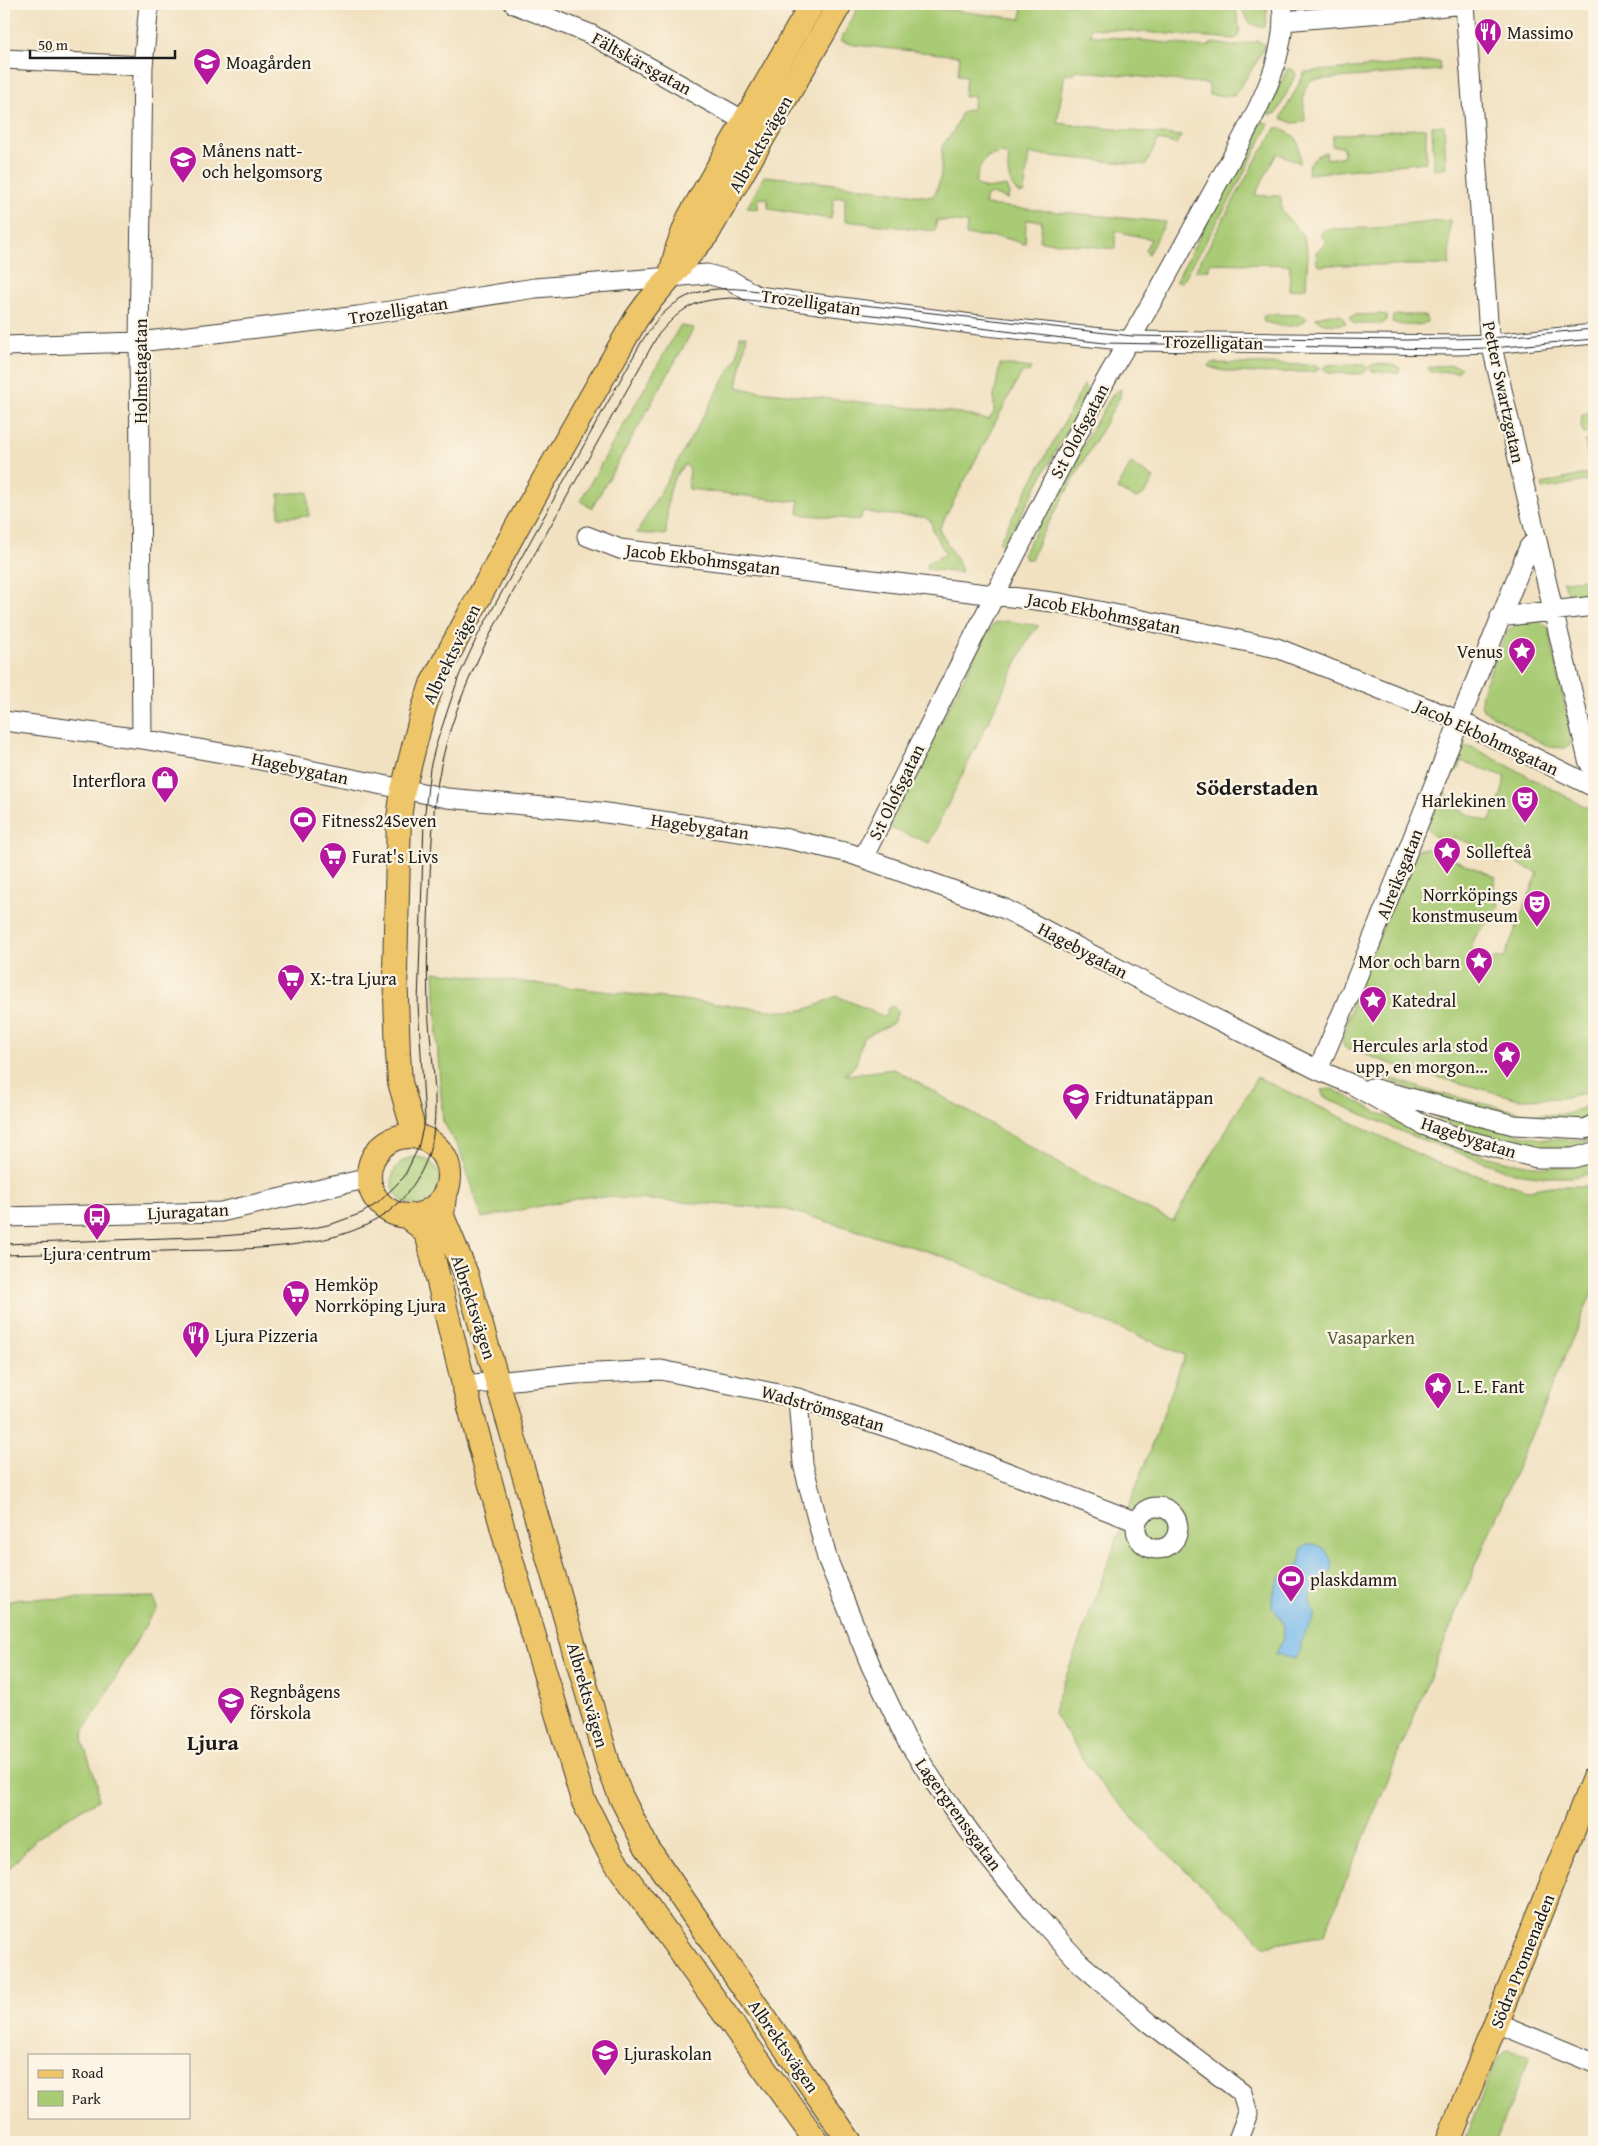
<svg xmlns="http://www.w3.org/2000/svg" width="1598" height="2146" font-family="'Gentium Book Plus',serif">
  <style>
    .green { fill: #a9cb74; stroke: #627448 }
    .water { fill: #78bbed; stroke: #4a6c84 }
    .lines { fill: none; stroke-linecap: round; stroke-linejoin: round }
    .minor-casing { stroke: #3c3a35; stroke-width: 21 }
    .major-casing { stroke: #3c3a35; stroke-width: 26 }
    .minor { stroke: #fff; stroke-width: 19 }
    .major { stroke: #eec569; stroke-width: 24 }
    .tram { stroke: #1c1c1c; stroke-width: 1 }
    .labels { text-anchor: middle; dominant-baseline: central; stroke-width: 4.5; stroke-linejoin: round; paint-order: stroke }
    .poi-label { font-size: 18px; fill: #1c1c1c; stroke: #fcf5e5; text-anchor: start }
    .street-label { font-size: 18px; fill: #1c1c1c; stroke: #fcf5e5 }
    .park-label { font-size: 18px; fill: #4d593b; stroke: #fcf5e5 }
    .district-label { font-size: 22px; font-weight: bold; fill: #1c1c1c; stroke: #fcf5e5 }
  </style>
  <rect width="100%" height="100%" fill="#fcf5e5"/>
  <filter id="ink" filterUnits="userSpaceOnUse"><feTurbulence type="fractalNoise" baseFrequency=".02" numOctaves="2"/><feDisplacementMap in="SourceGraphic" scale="10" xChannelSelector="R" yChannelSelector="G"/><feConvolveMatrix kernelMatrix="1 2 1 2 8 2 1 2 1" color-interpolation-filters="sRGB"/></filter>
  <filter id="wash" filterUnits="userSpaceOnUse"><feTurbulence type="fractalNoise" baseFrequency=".0096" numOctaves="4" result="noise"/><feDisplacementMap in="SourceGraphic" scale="20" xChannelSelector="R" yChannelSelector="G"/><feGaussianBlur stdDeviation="1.12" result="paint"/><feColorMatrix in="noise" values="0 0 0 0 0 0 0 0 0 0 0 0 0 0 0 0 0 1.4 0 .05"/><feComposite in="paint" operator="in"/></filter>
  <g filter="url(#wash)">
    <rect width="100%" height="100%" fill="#f1e1c1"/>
    <path class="green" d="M 860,4 L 870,4 L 898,10 L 899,4 L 904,4 L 1021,19 L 1022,9 L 993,4 L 1235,4 L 1240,30 L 1238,37 L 1234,39 L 1091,28 L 1090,35 L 1206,47 L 1213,43 L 1234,46 L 1258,41 L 1265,45 L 1258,60 L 1234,96 L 1209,95 L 1209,84 L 1076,70 L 1074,75 L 1065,73 L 1057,123 L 1181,136 L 1177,144 L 1158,140 L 1146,165 L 1029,154 L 1024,193 L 1019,194 C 1007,182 1007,170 1009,155 L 1001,153 L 987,157 L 979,169 L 975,184 L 986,189 L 1006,186 L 1009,194 L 1008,199 L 991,194 L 985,197 L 985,205 L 1166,222 L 1148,254 L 1145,250 L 1151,239 L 1115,231 L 1115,249 L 1040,241 L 1042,221 L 1026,220 L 1025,244 L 1001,237 L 966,235 L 967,223 L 937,220 L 935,231 L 845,221 L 845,197 L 834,198 L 831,219 L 769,209 L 767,198 L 758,199 L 758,209 L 747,208 L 764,176 L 797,179 L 931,197 L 936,192 L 941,175 L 942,146 L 953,132 L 962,112 L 973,108 L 974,96 L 964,97 L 966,76 L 958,75 L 960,56 L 855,45 L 840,41 Z
      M 1241,4 L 1268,4 L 1265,27 C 1249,27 1245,19 1241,4 Z
      M 1439,61 L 1440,70 L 1312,80 C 1299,89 1305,108 1305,122 L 1292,123 L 1281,118 L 1305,72 Z
      M 1288,68 L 1293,70 L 1296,74 L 1277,113 L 1271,115 L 1268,113 L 1269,106 Z
      M 1261,122 L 1269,123 L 1267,129 L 1231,198 L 1184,279 L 1179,283 L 1176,281 Z
      M 1444,125 L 1446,167 L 1434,170 L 1432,126 Z
      M 1277,127 C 1301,139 1298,136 1300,163 L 1277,153 L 1255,195 C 1265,197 1272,194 1281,197 L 1282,212 L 1303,235 L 1308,253 L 1306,288 L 1289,290 L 1290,265 L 1209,263 L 1209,270 L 1195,271 L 1257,158 Z
      M 1426,128 L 1426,162 L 1308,174 L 1309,165 L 1318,155 L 1326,152 L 1327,159 L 1344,156 L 1343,147 L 1332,146 L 1333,135 Z
      M 1450,220 L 1449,265 L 1329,265 L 1320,266 L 1317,264 L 1316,252 L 1327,241 L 1320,235 L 1325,229 L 1376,228 Z
      M 1266,314 L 1303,315 L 1307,319 C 1293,331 1279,325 1264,322 L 1263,317 Z
      M 1331,314 L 1341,315 L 1346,323 C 1335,326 1327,325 1317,320 L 1316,317 Z
      M 1381,314 L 1387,315 L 1386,321 L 1382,324 L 1354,324 L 1350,320 L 1351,317 L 1355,315 Z
      M 1398,315 L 1419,315 L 1426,317 L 1427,322 C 1419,327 1400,326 1392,322 L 1393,316 Z
      M 680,326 L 694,328 L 592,508 L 580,501 Z
      M 740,336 L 747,336 L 737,387 L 750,390 L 960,413 L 988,420 L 994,413 L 994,397 L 1000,364 L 1031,368 L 1029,373 L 1022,372 L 939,529 L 961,568 L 961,573 L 926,569 L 927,563 L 946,554 L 933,531 L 931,521 L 924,517 L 878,514 L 863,511 L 860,520 L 798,514 L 799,500 L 787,501 L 689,489 L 688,480 L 690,471 L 686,464 C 665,481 668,510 666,535 L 637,533 L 737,357 Z
      M 1211,363 L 1318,365 L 1321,368 L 1314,372 C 1291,371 1225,377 1209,366 Z
      M 1356,364 L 1364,364 L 1368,369 L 1362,374 L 1329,373 L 1323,368 L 1328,365 Z
      M 1374,364 L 1392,365 L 1401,368 L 1398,373 L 1372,371 L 1369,367 Z
      M 1453,365 L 1461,368 L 1458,372 L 1431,372 L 1428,368 L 1434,366 Z
      M 1084,385 L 1088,392 L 1004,546 L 999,542 Z
      M 1121,389 L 1120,397 L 1040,538 L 1031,559 L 1025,559 L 1023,554 L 1091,431 L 1113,394 Z
      M 1594,410 L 1594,432 L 1584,434 L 1581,426 L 1582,415 Z
      M 1594,439 L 1594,462 L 1591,462 L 1588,458 L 1585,441 Z
      M 1131,463 L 1154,478 C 1149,486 1147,495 1136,498 L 1117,489 Z
      M 1594,472 L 1594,495 L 1591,480 L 1543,489 L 1542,484 Z
      M 308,492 L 309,516 L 279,517 L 279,494 Z
      M 1594,578 L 1594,594 L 1568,596 L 1563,581 Z
      M 1539,620 L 1548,627 L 1571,734 L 1571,744 L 1565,748 L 1549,747 L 1483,710 L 1481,702 L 1482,692 L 1507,631 L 1517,624 Z
      M 1008,621 L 1039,626 L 1030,636 L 929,843 L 888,827 L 986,634 L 995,623 Z
      M 1464,747 L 1472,747 L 1594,811 L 1594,1089 L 1584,1093 L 1562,1098 L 1519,1099 L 1397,1066 L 1344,1047 L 1342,1040 L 1355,994 L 1410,863 L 1419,849 L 1428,849 L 1496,877 L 1493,888 C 1515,920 1465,924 1473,955 C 1482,959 1494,960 1504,958 L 1538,873 L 1503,857 L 1500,863 L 1470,851 L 1472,844 L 1453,837 L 1451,843 C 1444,840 1433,838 1429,831 C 1424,824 1437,795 1443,791 C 1448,795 1449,800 1453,804 C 1462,814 1477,817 1489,822 C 1495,810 1506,788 1504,776 L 1461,761 L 1460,768 L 1455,773 L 1449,769 L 1450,762 Z
      M 434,972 L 779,1011 C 808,1012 812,1007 837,996 L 885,1017 L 888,1008 L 892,1006 L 898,1011 L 893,1023 L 863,1038 L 856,1064 L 846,1075 L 894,1069 L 1104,1189 L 1173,1221 L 1257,1077 L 1437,1163 L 1528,1190 L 1551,1186 L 1594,1186 L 1594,1288 L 1483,1548 L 1324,1935 L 1266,1946 L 1156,1842 L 1096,1779 L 1053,1712 L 1185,1355 L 940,1255 L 785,1209 L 590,1196 L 482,1218 L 460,1151 L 443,1121 L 438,1056 Z
      M 1373,1072 L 1430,1091 L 1520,1112 L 1541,1115 L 1565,1114 L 1591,1105 L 1594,1112 C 1590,1116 1584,1121 1578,1121 C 1571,1122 1562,1120 1555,1120 C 1501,1117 1420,1098 1373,1072 Z
      M 1333,1089 C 1404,1127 1512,1183 1594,1163 L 1594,1173 L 1573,1177 L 1546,1177 L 1514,1173 L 1409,1135 L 1324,1097 L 1321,1090 Z
      M 1431,1113 L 1540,1139 L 1591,1140 C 1582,1145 1572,1148 1561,1149 C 1529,1150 1456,1134 1431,1113 Z
      M392 1181a24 24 0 1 1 48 0a24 24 0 1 1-48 0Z
      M 155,1597 L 157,1610 L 150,1617 L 97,1710 L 84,1730 L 83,1743 L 97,1783 L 98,1800 L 65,1819 L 35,1840 L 4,1874 L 4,1605 L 10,1601 L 21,1599 Z
      M 1509,2050 L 1530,2056 L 1495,2142 L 1464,2142 L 1496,2060 L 1504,2051 Z"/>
    <path class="water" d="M 1307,1544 C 1317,1544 1321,1545 1327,1553 C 1343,1573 1313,1582 1310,1599 C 1309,1605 1313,1608 1314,1614 C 1315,1625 1305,1629 1302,1638 C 1299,1649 1304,1648 1295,1659 L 1276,1654 L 1283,1638 L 1284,1624 L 1272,1606 L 1272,1598 L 1279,1578 L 1299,1564 L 1302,1548 Z"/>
  </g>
  <g filter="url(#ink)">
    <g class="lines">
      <defs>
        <path id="minor" d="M 514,4 L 590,34 L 755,127
          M 1465,4 L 1489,334 L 1588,760 L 1594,772
          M 1283,21 L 1394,12 L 1462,4
          M 4,59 L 143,66
          M 4,346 L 139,342 L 358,316 L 535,288 L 707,274 L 732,281 L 757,296 L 987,326 L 1130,341 L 1457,345 L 1491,344 L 1594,334
          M 587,536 L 620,549 L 1060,603 L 1277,648 L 1460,721 L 1594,787
          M 1500,617 L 1594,606
          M 4,721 L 142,739 L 245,757 L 447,798 L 599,812 L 788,839 L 849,853 L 1005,909 L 1176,999 L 1318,1070 L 1351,1084 L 1423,1125 L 1465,1140 L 1537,1158 L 1573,1158 L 1594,1152
          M 142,739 L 139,342 L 143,66 L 149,4
          M 863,858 C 941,701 1019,545 1100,391 C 1114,364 1131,339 1146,312 C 1170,272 1191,231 1214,190 C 1242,137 1290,66 1282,4
          M 1318,1070 L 1358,975 L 1529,547 L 1536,540
          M 1371,1088 L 1514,1125 L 1586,1129 L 1594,1124
          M 4,1217 L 221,1212 L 369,1178
          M 464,1385 L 575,1374 L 661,1370 L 749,1388 L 798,1398 L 908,1434 L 1137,1522
          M 798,1398 L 803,1464 L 827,1558 L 871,1666 L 906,1739 L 934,1782 L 988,1857 L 1035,1914 L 1080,1963 L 1149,2023 L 1242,2093 L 1248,2113 L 1237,2142
          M1136 1528a21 21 0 1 1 42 0a21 21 0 1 1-42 0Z
          M 1497,2023 L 1594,2063"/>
        <path id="major" d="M 672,270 L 678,247 L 689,218 L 812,4
          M 415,1135 L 400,1082 L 398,1054 L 395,969 L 399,818 L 403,790 L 423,711 L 432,684 L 518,525 L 636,319 L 647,304 L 707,234 L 840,4
          M369 1176a40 40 0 1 1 80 0a40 40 0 1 1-80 0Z
          M 444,1195 L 442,1216 L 466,1274 L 609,1767 L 621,1797 L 646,1846 L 850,2142
          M 409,1218 L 422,1228 L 428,1237 L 464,1385 L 512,1563 L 583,1800 L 612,1857 L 817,2142
          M 1448,2142 L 1594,1778"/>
      </defs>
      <use href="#minor" class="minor-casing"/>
      <use href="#major" class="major-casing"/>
      <use href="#minor" class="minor"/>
      <use href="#major" class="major"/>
      <path class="tram" d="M 4,1244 L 222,1236 L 309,1229 L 332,1224 L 362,1213 L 378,1203 L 404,1177 L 418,1148 L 425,1119 L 418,1004 L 424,821 L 430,768 L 435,748 L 459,676 L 478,635 L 642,341 C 649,331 656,319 666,311 C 700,277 752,290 794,297 L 1132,336 L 1406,340 L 1490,338 L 1594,329
        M 4,1255 C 57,1254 111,1252 165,1251 C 231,1249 332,1253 387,1213 C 409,1196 427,1168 432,1141 C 440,1101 430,1048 428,1007 C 426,947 429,885 433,825 C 439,714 492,629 546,534 C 583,468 620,402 658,335 C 682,307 693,300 732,298 L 1104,343 L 1442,349 L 1492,348 L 1594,339"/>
    </g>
  </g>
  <defs>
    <symbol id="restaurant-pin" viewBox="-11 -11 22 30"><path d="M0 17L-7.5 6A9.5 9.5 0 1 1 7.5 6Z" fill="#b5179e" stroke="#fcf5e5"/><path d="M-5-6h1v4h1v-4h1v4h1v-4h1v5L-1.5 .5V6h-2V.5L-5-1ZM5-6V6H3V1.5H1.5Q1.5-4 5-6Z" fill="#fff"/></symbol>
    <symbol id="school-pin" viewBox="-11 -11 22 30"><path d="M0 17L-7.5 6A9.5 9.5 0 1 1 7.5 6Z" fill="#b5179e" stroke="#fcf5e5"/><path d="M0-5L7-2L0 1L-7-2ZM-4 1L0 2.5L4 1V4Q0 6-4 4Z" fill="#fff"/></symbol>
    <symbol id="sight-pin" viewBox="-11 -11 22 30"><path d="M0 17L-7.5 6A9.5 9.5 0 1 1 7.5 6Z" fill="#b5179e" stroke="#fcf5e5"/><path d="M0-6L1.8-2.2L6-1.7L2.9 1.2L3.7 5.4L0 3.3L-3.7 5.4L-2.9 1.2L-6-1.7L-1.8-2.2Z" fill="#fff"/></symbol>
    <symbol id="shop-pin" viewBox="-11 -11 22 30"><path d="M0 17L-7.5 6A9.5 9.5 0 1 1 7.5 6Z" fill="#b5179e" stroke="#fcf5e5"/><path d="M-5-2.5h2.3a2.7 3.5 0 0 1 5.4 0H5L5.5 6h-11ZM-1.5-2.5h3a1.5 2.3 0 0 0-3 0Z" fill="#fff"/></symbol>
    <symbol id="theatre-pin" viewBox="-11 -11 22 30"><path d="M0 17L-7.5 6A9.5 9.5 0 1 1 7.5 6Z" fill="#b5179e" stroke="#fcf5e5"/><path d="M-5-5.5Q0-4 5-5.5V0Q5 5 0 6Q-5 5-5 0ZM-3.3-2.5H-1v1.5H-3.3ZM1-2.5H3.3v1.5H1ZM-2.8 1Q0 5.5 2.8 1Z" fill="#fff"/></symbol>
    <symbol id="stadium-pin" viewBox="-11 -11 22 30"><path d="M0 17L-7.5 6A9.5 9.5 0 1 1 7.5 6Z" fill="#b5179e" stroke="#fcf5e5"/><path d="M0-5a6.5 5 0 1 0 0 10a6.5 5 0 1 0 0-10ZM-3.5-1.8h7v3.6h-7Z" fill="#fff"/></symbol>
    <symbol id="supermarket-pin" viewBox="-11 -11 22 30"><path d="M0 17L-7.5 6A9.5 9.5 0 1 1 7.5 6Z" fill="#b5179e" stroke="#fcf5e5"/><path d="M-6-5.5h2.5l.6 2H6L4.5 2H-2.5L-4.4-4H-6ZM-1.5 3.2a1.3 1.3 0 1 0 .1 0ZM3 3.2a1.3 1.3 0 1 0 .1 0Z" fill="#fff"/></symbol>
    <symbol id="bus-pin" viewBox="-11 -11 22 30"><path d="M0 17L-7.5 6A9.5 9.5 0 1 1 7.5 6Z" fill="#b5179e" stroke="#fcf5e5"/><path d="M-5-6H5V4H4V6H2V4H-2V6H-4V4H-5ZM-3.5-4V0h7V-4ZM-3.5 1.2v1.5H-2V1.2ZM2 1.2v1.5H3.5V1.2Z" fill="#fff"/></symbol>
  </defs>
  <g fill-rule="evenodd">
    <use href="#restaurant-pin" x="1472" y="16" width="32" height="43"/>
    <use href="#school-pin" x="191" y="46" width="32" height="43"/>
    <use href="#school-pin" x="167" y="144" width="32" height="43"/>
    <use href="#sight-pin" x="1506" y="635" width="32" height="43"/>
    <use href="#shop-pin" x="149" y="764" width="32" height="43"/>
    <use href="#theatre-pin" x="1509" y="784" width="32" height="43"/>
    <use href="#stadium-pin" x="287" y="804" width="32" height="43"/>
    <use href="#sight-pin" x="1431" y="835" width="32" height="43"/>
    <use href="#supermarket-pin" x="317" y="840" width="32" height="43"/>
    <use href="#theatre-pin" x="1521" y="888" width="32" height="43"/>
    <use href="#sight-pin" x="1463" y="945" width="32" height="43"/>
    <use href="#supermarket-pin" x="275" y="962" width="32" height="43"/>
    <use href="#sight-pin" x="1357" y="984" width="32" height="43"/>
    <use href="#sight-pin" x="1491" y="1039" width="32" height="43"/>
    <use href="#school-pin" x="1060" y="1081" width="32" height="43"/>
    <use href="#bus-pin" x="81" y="1201" width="32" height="43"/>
    <use href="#supermarket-pin" x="280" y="1278" width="32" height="43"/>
    <use href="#restaurant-pin" x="180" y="1319" width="32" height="43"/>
    <use href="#sight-pin" x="1422" y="1370" width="32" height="43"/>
    <use href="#stadium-pin" x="1275" y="1563" width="32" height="43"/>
    <use href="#school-pin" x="215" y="1685" width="32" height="43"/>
    <use href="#school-pin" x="589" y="2037" width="32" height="43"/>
  </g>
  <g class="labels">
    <g class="poi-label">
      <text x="1507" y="32">Massimo</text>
      <text x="226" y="62">Moagården</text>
      <text x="202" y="150">Månens natt-<tspan x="202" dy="21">och helgomsorg</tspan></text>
      <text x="1503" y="651" text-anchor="end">Venus</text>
      <text x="146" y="780" text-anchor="end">Interflora</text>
      <text x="1506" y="800" text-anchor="end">Harlekinen</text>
      <text x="322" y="820">Fitness24Seven</text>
      <text x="1466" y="851">Sollefteå</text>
      <text x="352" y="856">Furat's Livs</text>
      <text x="1518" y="894" text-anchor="end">Norrköpings<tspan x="1518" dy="21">konstmuseum</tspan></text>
      <text x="1460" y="961" text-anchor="end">Mor och barn</text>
      <text x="310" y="978">X:-tra Ljura</text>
      <text x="1392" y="1000">Katedral</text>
      <text x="1488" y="1045" text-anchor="end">Hercules arla stod<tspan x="1488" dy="21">upp, en morgon…</tspan></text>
      <text x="1095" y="1097">Fridtunatäppan</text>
      <text x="97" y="1253" text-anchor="middle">Ljura centrum</text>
      <text x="315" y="1284">Hemköp<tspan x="315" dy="21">Norrköping Ljura</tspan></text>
      <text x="215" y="1335">Ljura Pizzeria</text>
      <text x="1457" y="1386">L. E. Fant</text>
      <text x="1310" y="1579">plaskdamm</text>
      <text x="250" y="1691">Regnbågens<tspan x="250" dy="21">förskola</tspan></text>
      <text x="624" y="2053">Ljuraskolan</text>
    </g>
    <g class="street-label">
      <text transform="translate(642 63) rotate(29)">Fältskärsgatan</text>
      <text transform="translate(760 144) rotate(-60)">Albrektsvägen</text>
      <text transform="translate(811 302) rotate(8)">Trozelligatan</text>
      <text transform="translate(398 310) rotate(-9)">Trozelligatan</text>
      <text transform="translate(1213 342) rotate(1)">Trozelligatan</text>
      <text transform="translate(140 371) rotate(-90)">Holmstagatan</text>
      <text transform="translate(1504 392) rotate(78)">Petter Swartzgatan</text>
      <text transform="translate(1079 431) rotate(-62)">S:t Olofsgatan</text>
      <text transform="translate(703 559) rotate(7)">Jacob Ekbohmsgatan</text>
      <text transform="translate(1104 613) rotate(11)">Jacob Ekbohmsgatan</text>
      <text transform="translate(451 654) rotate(-64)">Albrektsvägen</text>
      <text transform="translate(1487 737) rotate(25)">Jacob Ekbohmsgatan</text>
      <text transform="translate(300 768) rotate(12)">Hagebygatan</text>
      <text transform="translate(896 792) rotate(-64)">S:t Olofsgatan</text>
      <text transform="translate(700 826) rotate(8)">Hagebygatan</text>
      <text transform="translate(1399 874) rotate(-68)">Alreiksgatan</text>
      <text transform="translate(1083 950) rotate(28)">Hagebygatan</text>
      <text transform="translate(1469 1137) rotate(18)">Hagebygatan</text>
      <text transform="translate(188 1211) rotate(-3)">Ljuragatan</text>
      <text transform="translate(474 1307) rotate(72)">Albrektsvägen</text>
      <text transform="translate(823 1408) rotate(16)">Wadströmsgatan</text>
      <text transform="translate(588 1695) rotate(74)">Albrektsvägen</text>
      <text transform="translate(959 1814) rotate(54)">Lagergrenssgatan</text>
      <text transform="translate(1522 1961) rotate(-68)">Södra Promenaden</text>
      <text transform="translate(784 2046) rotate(55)">Albrektsvägen</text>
    </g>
    <g class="park-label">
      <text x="1371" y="1337">Vasaparken</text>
    </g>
    <g class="district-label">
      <text x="1257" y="787">Söderstaden</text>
      <text x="213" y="1742">Ljura</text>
    </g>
  </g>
  <rect width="1598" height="2146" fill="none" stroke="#fcf5e5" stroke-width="20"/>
  <rect x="28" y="2054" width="162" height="65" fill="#fcf5e5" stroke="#a29e95"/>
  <rect x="38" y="2070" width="25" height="8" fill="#eec569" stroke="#a29e95"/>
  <text x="72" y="2078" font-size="15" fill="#1c1c1c">Road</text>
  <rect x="38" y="2091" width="25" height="15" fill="#a9cb74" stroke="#a29e95"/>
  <text x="72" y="2104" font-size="15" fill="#1c1c1c">Park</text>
  <path d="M30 50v8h145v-8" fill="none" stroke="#1c1c1c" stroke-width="2.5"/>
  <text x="38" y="50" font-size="15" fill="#1c1c1c" stroke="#fcf5e5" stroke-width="4" paint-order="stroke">50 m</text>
</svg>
